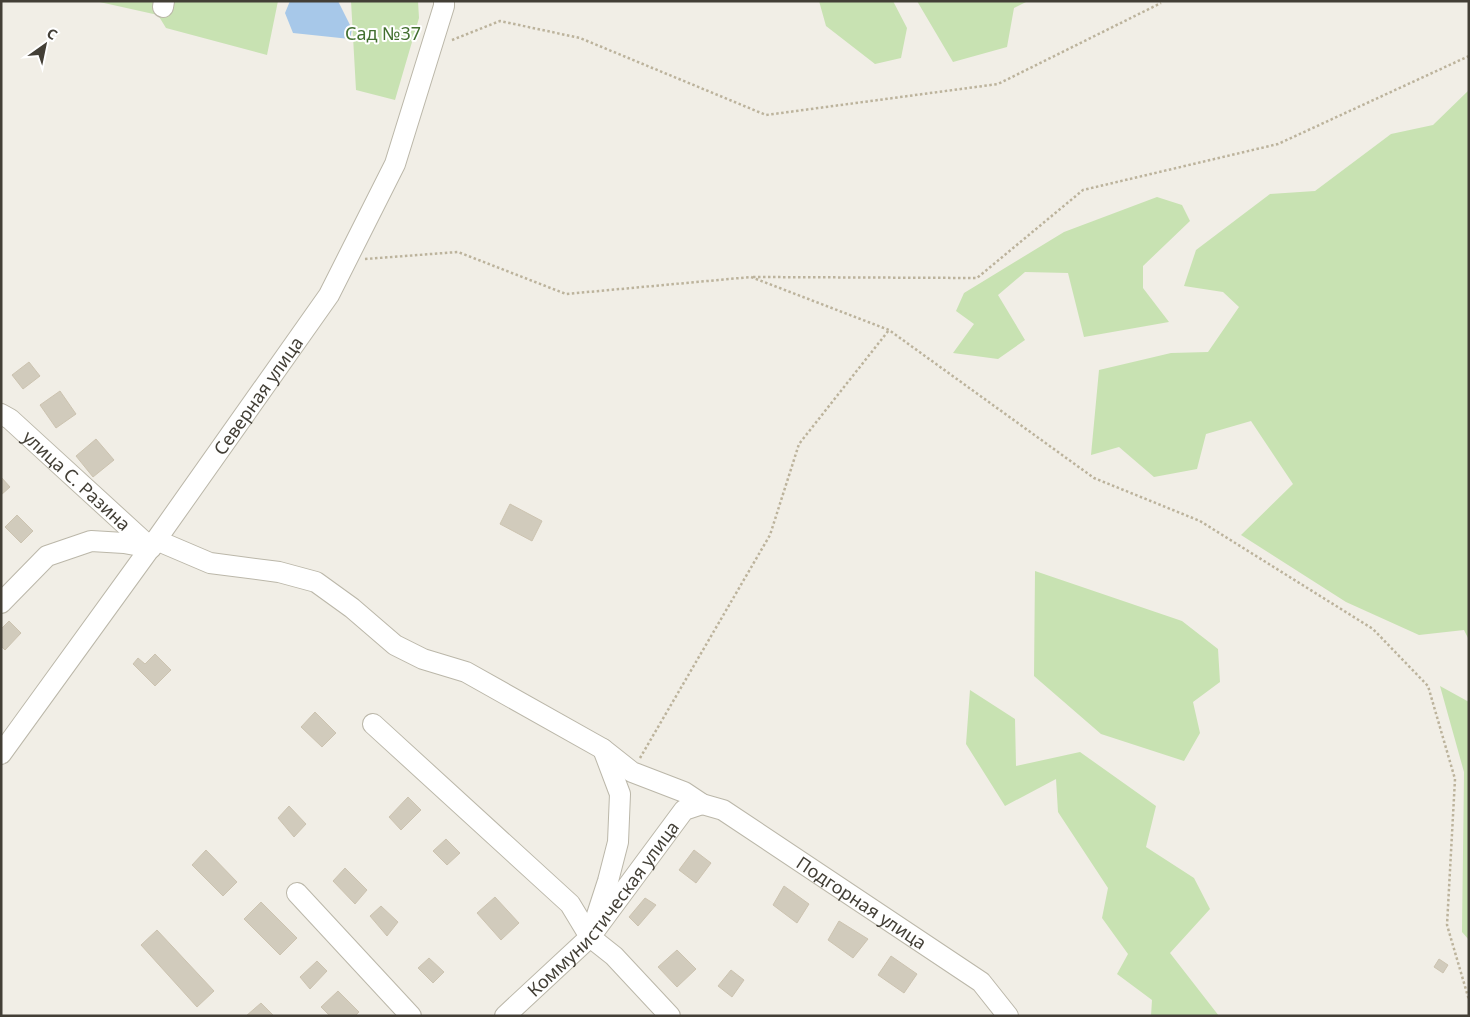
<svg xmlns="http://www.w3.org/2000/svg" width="1470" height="1017" font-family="'Noto Sans',sans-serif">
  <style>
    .green { fill: #c8e2b2 }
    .water { fill: #a7c8e9 }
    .building { fill: #d1cbbc; stroke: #ccc3b0 }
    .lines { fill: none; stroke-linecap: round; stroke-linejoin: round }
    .minor-casing { stroke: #bbb7a9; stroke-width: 22 }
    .path { stroke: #bcb39c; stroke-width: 2.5; stroke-dasharray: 2.5 2.5; stroke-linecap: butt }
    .minor { stroke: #fff; stroke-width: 20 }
    .labels { text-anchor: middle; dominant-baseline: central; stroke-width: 4; stroke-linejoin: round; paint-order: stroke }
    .park-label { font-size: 18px; fill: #426f2f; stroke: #fff }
    .street-label { font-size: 18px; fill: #433f36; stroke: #fff }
  </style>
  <rect width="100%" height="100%" fill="#f1eee6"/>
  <path class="green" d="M 95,1 L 278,1 L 267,55 L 166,28 L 158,15 Z
    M 351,1 L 418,1 L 419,18 L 395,100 L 356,90 Z
    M 819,1 L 893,1 L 907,28 L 901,58 L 875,64 L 826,26 Z
    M 917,1 L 1028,1 L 1014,8 L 1007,47 L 953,62 Z
    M 1469,90 L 1469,640 L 1464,630 L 1419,635 L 1346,602 L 1241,535 L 1293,484 L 1251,421 L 1206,434 L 1197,469 L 1154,477 L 1119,447 L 1091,455 L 1099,370 L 1171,353 L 1208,352 L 1239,307 L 1223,292 L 1184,286 L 1196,250 L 1270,194 L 1315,191 L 1391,134 L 1433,125 Z
    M 1157,197 L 1182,205 L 1190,221 L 1143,266 L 1143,288 L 1169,322 L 1084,337 L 1068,273 L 1025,272 L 998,295 L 1025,340 L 998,359 L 953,353 L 974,324 L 956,311 L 964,293 L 1064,232 Z
    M 1035,571 L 1182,621 L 1218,649 L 1220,682 L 1193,702 L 1200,733 L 1184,761 L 1101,734 L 1034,676 Z
    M 1440,686 L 1469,702 L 1469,940 L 1462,932 L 1464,772 Z
    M 970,690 L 1015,719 L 1016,766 L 1080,752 L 1156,806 L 1146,847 L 1194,878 L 1210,909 L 1170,953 L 1219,1016 L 1151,1016 L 1152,1000 L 1117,974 L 1128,954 L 1102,918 L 1108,888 L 1058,812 L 1056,779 L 1005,806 L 966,744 Z"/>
  <path class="water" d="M 290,1 L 338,1 L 352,29 L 350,39 L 293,33 L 285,13 Z"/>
  <path class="building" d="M 29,362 L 40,376 L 23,389 L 12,375 Z
    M 60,391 L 76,414 L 56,428 L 40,405 Z
    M 96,439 L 114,460 L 93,477 L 76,456 Z
    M 1,477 L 10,487 L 1,495 Z
    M 510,504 L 542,521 L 532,541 L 500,524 Z
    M 17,515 L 33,531 L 21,543 L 5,527 Z
    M 9,621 L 21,633 L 5,650 L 1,646 L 1,629 Z
    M 155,654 L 171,670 L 155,686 L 133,664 L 138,658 L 145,664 Z
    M 315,712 L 336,733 L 322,747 L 301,727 Z
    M 408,797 L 421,810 L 401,830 L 389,817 Z
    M 289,806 L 306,824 L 294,837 L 278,818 Z
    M 446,839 L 460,853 L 447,865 L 433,851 Z
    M 206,850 L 237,882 L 223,896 L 192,865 Z
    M 694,850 L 711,863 L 696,883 L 679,870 Z
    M 345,868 L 367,890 L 355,904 L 333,881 Z
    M 784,886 L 809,904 L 797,923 L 773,905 Z
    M 495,897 L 519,923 L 501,940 L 477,913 Z
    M 645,898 L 656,905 L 638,926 L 629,917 Z
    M 261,902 L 297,938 L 280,955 L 244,919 Z
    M 381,906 L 398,922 L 387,936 L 370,916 Z
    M 839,921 L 868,939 L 853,958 L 828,940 Z
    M 157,930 L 214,991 L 197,1007 L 141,945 Z
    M 677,950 L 696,969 L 677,987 L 658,967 Z
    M 891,956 L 917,974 L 904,993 L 878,975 Z
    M 429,958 L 444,972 L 433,983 L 418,968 Z
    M 1439,959 L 1448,965 L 1443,973 L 1434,967 Z
    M 317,961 L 327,971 L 310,989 L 300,977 Z
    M 731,970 L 744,980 L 732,997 L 718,986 Z
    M 338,991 L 359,1012 L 355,1016 L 330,1016 L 321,1007 Z
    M 261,1003 L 274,1016 L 246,1016 Z"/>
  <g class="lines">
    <defs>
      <g id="minor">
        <path d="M 163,7 L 164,1"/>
        <path id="s1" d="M 1,414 L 10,419 L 151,548"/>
        <path id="s2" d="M 156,540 L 210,563 L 279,572 L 316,582 L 352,608 L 395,645 L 423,659 L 466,672 L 603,749 L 632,772 L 684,792 L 702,804 L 723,810 L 981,982 L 1008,1016"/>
        <path d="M 1,603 L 47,556 L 91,541 L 124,543 L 151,548"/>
        <path d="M 373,724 L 570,904 L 590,937 L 614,956 L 670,1016"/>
        <path id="s3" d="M 1,754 L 156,540 L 329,295 L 395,164 L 444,6 L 444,1"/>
        <path d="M 297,893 L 411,1016"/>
        <path d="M 595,921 L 608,881 L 618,842 L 620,794 L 603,749"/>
        <path id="s4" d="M 505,1016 L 590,937 L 684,810 L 702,804"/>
      </g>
    </defs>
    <use href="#minor" class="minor-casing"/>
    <path class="path" d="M 452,40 L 500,21 L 580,38 L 766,115 L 998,84 L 1161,3
      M 365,259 L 458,252 L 566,294 L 751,277 L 889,330 L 1094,478 L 1200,521 L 1373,629 L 1428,686 L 1455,779 L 1447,925 L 1469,1000
      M 753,277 L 977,278 L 1083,190 L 1278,144 L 1469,56
      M 640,758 L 770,535 L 799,444 L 889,330"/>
    <use href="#minor" class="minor"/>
  </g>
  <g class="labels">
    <g class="park-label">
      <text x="383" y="33">Сад №37</text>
    </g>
    <g class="street-label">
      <text stroke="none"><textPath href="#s3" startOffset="441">Северная улица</textPath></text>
      <text stroke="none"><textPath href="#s1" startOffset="101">улица С. Разина</textPath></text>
      <text stroke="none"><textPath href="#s2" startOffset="804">Подгорная улица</textPath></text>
      <text stroke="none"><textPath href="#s4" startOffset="146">Коммунистическая улица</textPath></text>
    </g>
  </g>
  <rect width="1470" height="1017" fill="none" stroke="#433f36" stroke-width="5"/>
  <g transform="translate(45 45) rotate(33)" stroke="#ffffff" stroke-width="4" paint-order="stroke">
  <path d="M0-4L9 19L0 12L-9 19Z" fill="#433f36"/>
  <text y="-8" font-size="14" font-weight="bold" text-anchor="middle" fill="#433f36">С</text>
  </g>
</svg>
